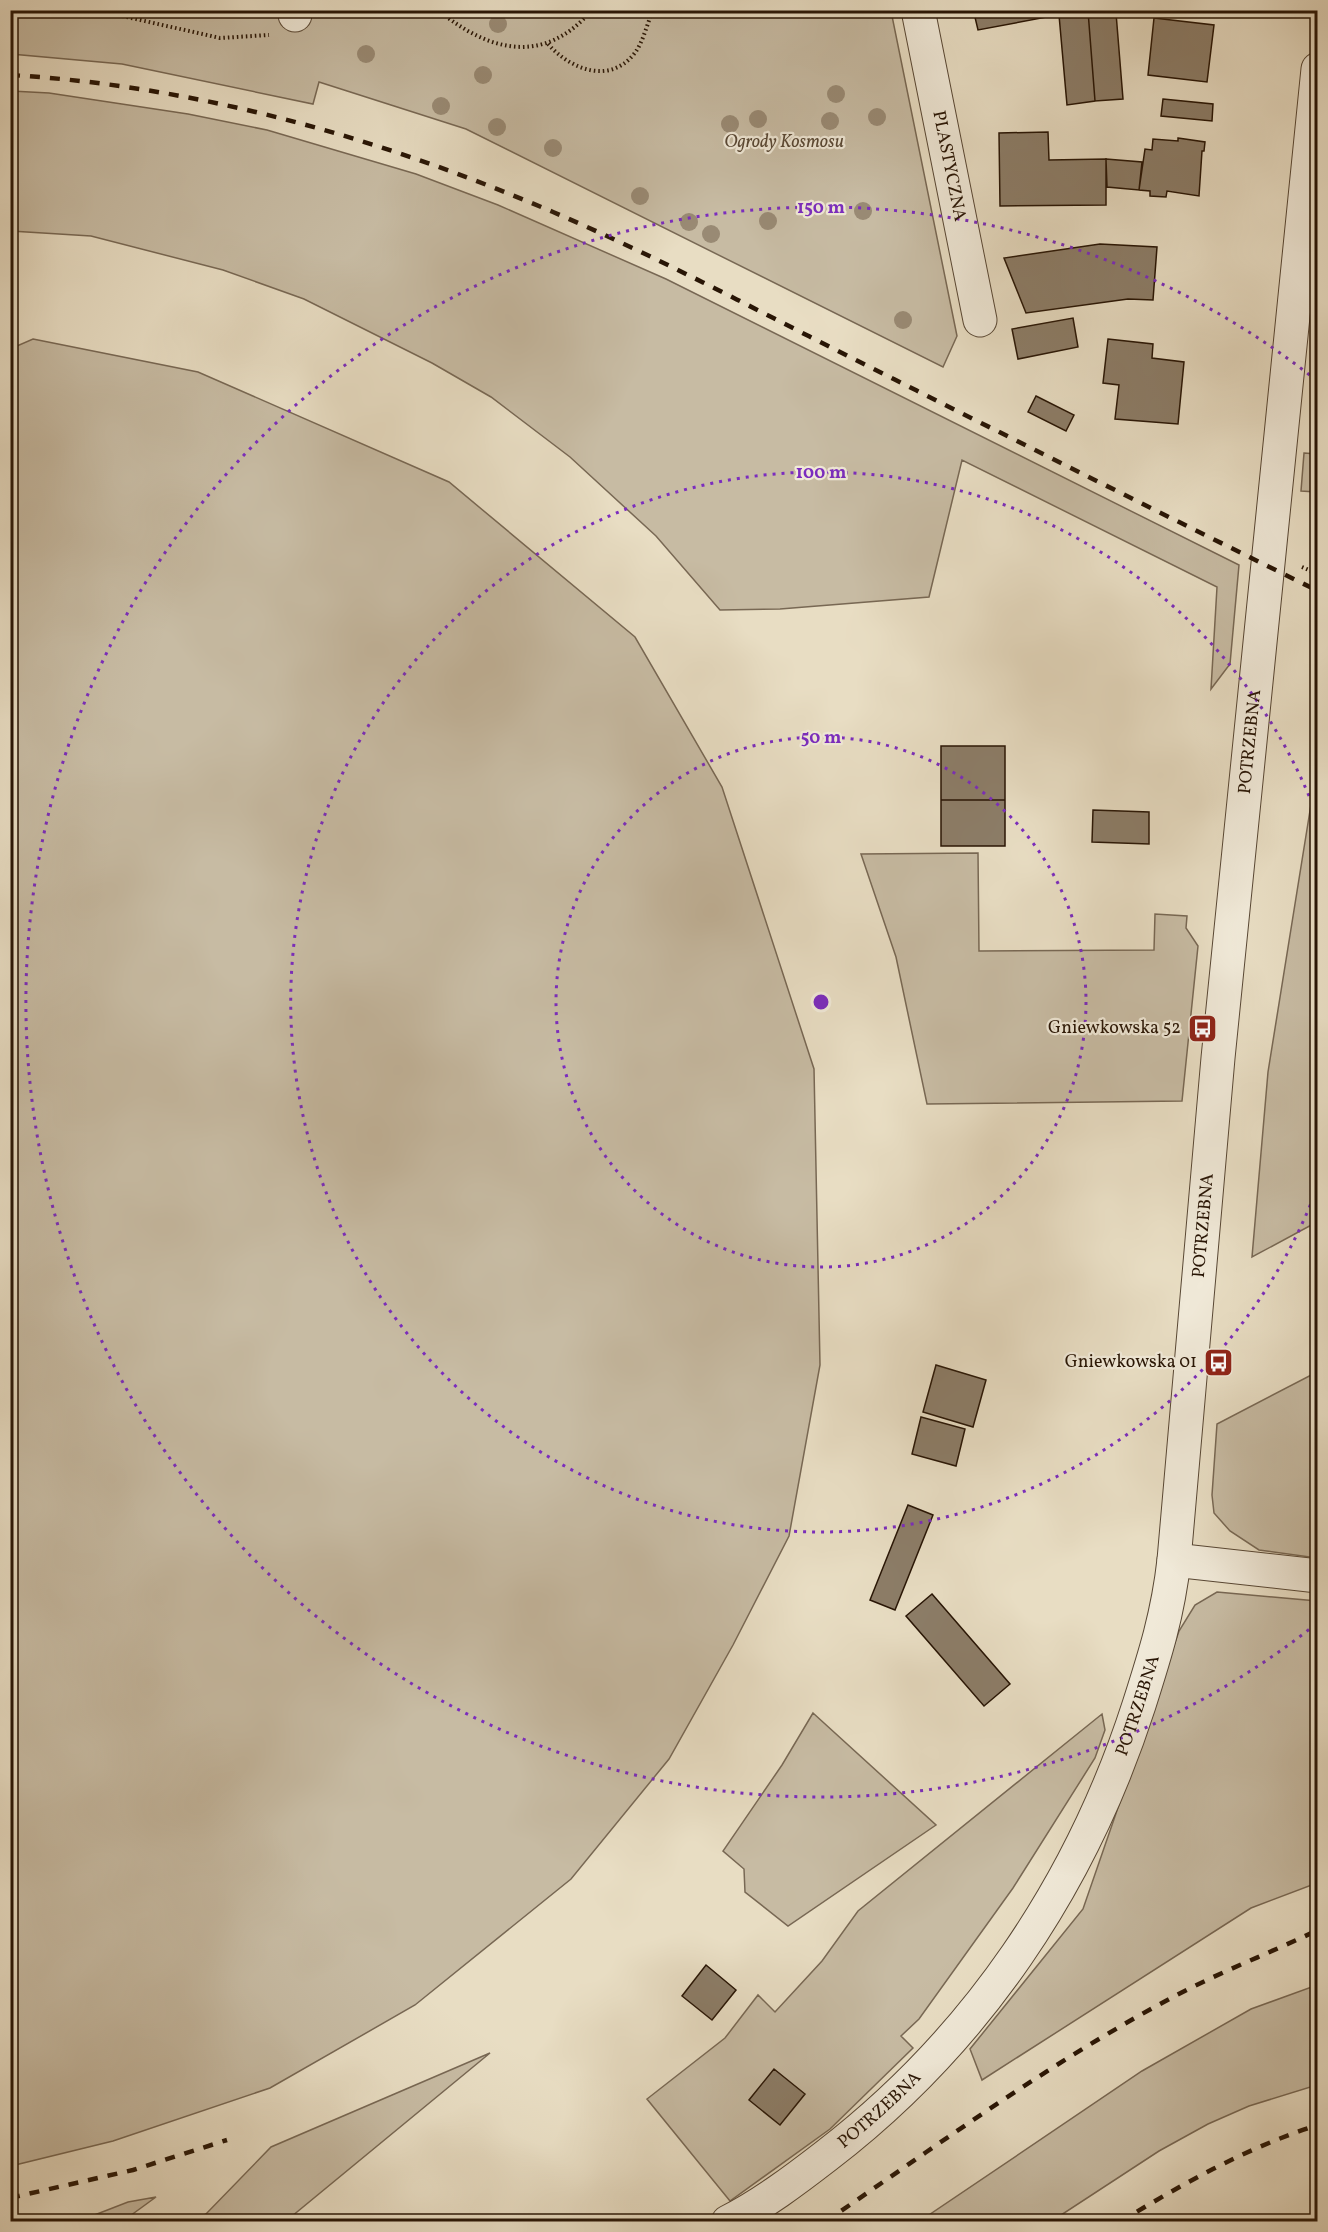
<svg xmlns="http://www.w3.org/2000/svg" width="1328" height="2232" font-family="Vollkorn,serif">
  <style>
    .green { fill: #c7bba3; stroke: #786854; stroke-width: 1.5 }
    .building { fill: #8c7d68; stroke: #281505; stroke-width: 1.5 }
    .lines { fill: none; stroke-linecap: round; stroke-linejoin: round }
    .minor-casing { stroke: #584734; stroke-width: 35 }
    .path { stroke: #281505; stroke-width: 4; stroke-dasharray: 1.5 3; stroke-linecap: butt }
    .minor { stroke: #f0e9d8; stroke-width: 33 }
    .rail { stroke: #281505; stroke-width: 4.5; stroke-dasharray: 10 10; stroke-linecap: butt }
    .tree { fill: #998a74 }
    .ring { fill: none; stroke: #7b2cbf; stroke-width: 3; stroke-dasharray: 3 6 }
    .labels { text-anchor: middle; dominant-baseline: central; stroke-width: 4.5; stroke-linejoin: round; paint-order: stroke }
    .park-label { font-size: 18px; font-style: italic; fill: #584734; stroke: #f0e9d8 }
    .street-label { font-size: 18px; fill: #281505; stroke: #f0e9d8 }
    .poi-label { font-size: 18px; fill: #281505; stroke: #f0e9d8; text-anchor: end }
    .centre { fill: #7b2cbf; stroke: #f0e9d8; stroke-width: 3 }
    .ring-label { font-size: 18px; text-anchor: middle; font-weight: bold; fill: #7b2cbf; stroke: #f0e9d8; stroke-width: 4.5; stroke-linejoin: round; paint-order: stroke }
  </style>
  <rect width="100%" height="100%" fill="#e8ddc3"/>
  <filter id="stains"><feTurbulence type="fractalNoise" baseFrequency=".00333" numOctaves="4"/><feColorMatrix values="0 0 0 0 .2 0 0 0 0 .09 0 0 0 0 .02 0 0 0 .5 -.17"/></filter>
  <radialGradient id="worn" r=".72"><stop offset=".6" stop-color="#630" stop-opacity="0"/><stop offset="1" stop-color="#630" stop-opacity=".3"/></radialGradient>
  <path class="green" d="M 10,11 L 891,11 L 957,336 L 943,367 L 466,129 L 319,82 L 313,104 L 122,64 L 11,54 Z
    M 11,91 L 49,93 L 188,114 L 267,130 L 416,174 L 498,205 L 666,279 L 1239,565 L 1230,664 L 1211,689 L 1217,587 L 962,460 L 929,597 L 780,609 L 720,610 L 656,536 L 570,457 L 491,397 L 432,363 L 304,299 L 223,270 L 91,236 L 11,231 Z
    M 33,339 L 198,372 L 449,482 L 635,637 L 722,787 L 814,1069 L 820,1365 L 789,1536 L 733,1645 L 669,1759 L 571,1879 L 415,2005 L 270,2088 L 113,2141 L 11,2166 L 10,349 Z
    M 1304,453 L 1317,454 L 1316,492 L 1301,491 Z
    M 1317,767 L 1317,1222 L 1252,1257 L 1268,1072 Z
    M 978,853 L 979,951 L 1154,950 L 1155,914 L 1187,916 L 1186,928 L 1198,946 L 1182,1101 L 927,1104 L 896,957 L 861,854 Z
    M 1317,1372 L 1317,1558 L 1259,1550 L 1230,1531 L 1214,1513 L 1212,1495 L 1217,1424 Z
    M 1217,1592 L 1317,1601 L 1317,1883 L 1251,1908 L 982,2080 L 970,2049 L 1083,1909 L 1179,1631 L 1195,1605 Z
    M 813,1713 L 936,1825 L 788,1926 L 745,1892 L 744,1869 L 723,1851 L 782,1765 Z
    M 1102,1714 L 1105,1730 L 1095,1758 L 1013,1888 L 919,2019 L 901,2036 L 913,2048 L 830,2129 L 730,2201 L 647,2099 L 725,2038 L 758,1995 L 775,2012 L 822,1961 L 858,1911 Z
    M 1317,1985 L 1317,2085 L 1249,2106 L 1208,2124 L 1159,2151 L 1052,2221 L 920,2221 L 1142,2071 L 1251,2009 Z
    M 490,2053 L 286,2221 L 193,2221 L 206,2214 L 271,2147 Z
    M 156,2197 L 123,2221 L 79,2221 L 128,2202 Z"/>
  <path class="building" d="M 1046,10 L 1047,17 L 978,30 L 974,13 L 986,10 Z
    M 1088,11 L 1116,13 L 1123,99 L 1095,101 Z
    M 1088,11 L 1095,101 L 1067,105 L 1059,15 Z
    M 1154,18 L 1214,25 L 1207,82 L 1148,75 Z
    M 1163,99 L 1213,104 L 1212,121 L 1161,116 Z
    M 1048,132 L 1049,160 L 1106,159 L 1106,205 L 1000,206 L 999,133 Z
    M 1178,138 L 1205,142 L 1204,151 L 1202,151 L 1199,196 L 1167,191 L 1166,197 L 1150,196 L 1150,191 L 1139,190 L 1145,149 L 1152,150 L 1153,139 L 1178,141 Z
    M 1106,159 L 1142,162 L 1139,190 L 1107,187 Z
    M 1100,244 L 1157,247 L 1153,300 L 1128,299 L 1026,313 L 1004,258 Z
    M 1073,318 L 1078,347 L 1018,359 L 1012,329 Z
    M 1108,339 L 1153,344 L 1152,358 L 1184,362 L 1178,424 L 1115,419 L 1119,385 L 1103,383 Z
    M 1036,396 L 1074,415 L 1066,431 L 1028,412 Z
    M 941,746 L 1005,746 L 1005,800 L 941,800 Z
    M 941,800 L 1005,800 L 1005,846 L 941,846 Z
    M 1093,810 L 1149,812 L 1149,844 L 1092,842 Z
    M 936,1365 L 986,1380 L 973,1427 L 923,1412 Z
    M 921,1417 L 965,1429 L 956,1466 L 912,1454 Z
    M 908,1505 L 933,1515 L 895,1610 L 870,1600 Z
    M 932,1594 L 1010,1684 L 984,1706 L 906,1616 Z
    M 706,1965 L 736,1990 L 712,2020 L 682,1996 Z
    M 774,2069 L 805,2094 L 780,2125 L 749,2100 Z"/>
  <g class="lines">
    <defs>
      <g id="minor">
        <path id="s1" d="M 918,10 L 980,320"/>
        <path d="M 295,15 L 295,10"/>
        <path d="M 1174,1560 L 1318,1576"/>
        <path id="s2" d="M 728,2222 C 763,2204 795,2180 826,2156 C 976,2041 1081,1885 1139,1705 C 1155,1655 1168,1614 1174,1560 L 1218,1058 L 1318,69"/>
      </g>
    </defs>
    <use href="#minor" class="minor-casing"/>
    <path class="path" d="M 96,10 L 220,38 L 269,35
      M 438,10 C 489,52 544,66 592,10
      M 10,13 L 21,10
      M 548,44 C 570,69 609,85 634,54 C 643,43 647,24 653,10
      M 1302,567 L 1318,574"/>
    <use href="#minor" class="minor"/>
    <path class="rail" d="M 10,75 C 198,86 380,138 553,212 C 651,254 745,304 840,352 C 999,432 1158,512 1318,591
      M 10,2198 L 133,2170 L 227,2140
      M 825,2222 C 939,2144 1051,2062 1173,1997 C 1220,1972 1270,1953 1318,1930
      M 1120,2222 C 1182,2184 1248,2147 1318,2125"/>
  </g>
  <g class="tree">
    <circle cx="498" cy="24" r="9"/>
    <circle cx="366" cy="54" r="9"/>
    <circle cx="483" cy="75" r="9"/>
    <circle cx="836" cy="94" r="9"/>
    <circle cx="441" cy="106" r="9"/>
    <circle cx="877" cy="117" r="9"/>
    <circle cx="758" cy="119" r="9"/>
    <circle cx="830" cy="121" r="9"/>
    <circle cx="730" cy="124" r="9"/>
    <circle cx="497" cy="127" r="9"/>
    <circle cx="553" cy="148" r="9"/>
    <circle cx="640" cy="196" r="9"/>
    <circle cx="863" cy="211" r="9"/>
    <circle cx="768" cy="221" r="9"/>
    <circle cx="689" cy="222" r="9"/>
    <circle cx="711" cy="234" r="9"/>
    <circle cx="903" cy="320" r="9"/>
  </g>
  <g class="ring">
    <circle cx="821" cy="1002" r="265"/>
    <path d="M1317 1188A530 530 0 1 1 1317 816"/>
    <path d="M1316 1624A795 795 0 1 1 1316 380"/>
  </g>
  <defs>
    <symbol id="bus-square" viewBox="-11 -11 22 22"><rect x="-9" y="-9" width="18" height="18" rx="4" fill="#8f2418" stroke="#f0e9d8"/><path d="M-5-6H5V4H4V6H2V4H-2V6H-4V4H-5ZM-3.5-4V0h7V-4ZM-3.5 1.2v1.5H-2V1.2ZM2 1.2v1.5H3.5V1.2Z" fill="#fff"/></symbol>
  </defs>
  <g fill-rule="evenodd">
    <use href="#bus-square" x="1186" y="1012" width="33" height="33"/>
    <use href="#bus-square" x="1202" y="1346" width="33" height="33"/>
  </g>
  <g class="labels">
    <g class="park-label">
      <text x="784" y="142">Ogrody Kosmosu</text>
    </g>
    <g class="street-label">
      <text stroke="none"><textPath href="#s1" startOffset="159">PLASTYCZNA</textPath></text>
      <text stroke="none"><textPath href="#s2" startOffset="1647">POTRZEBNA</textPath></text>
      <text stroke="none"><textPath href="#s2" startOffset="1161">POTRZEBNA</textPath></text>
      <text stroke="none"><textPath href="#s2" startOffset="675">POTRZEBNA</textPath></text>
      <text stroke="none"><textPath href="#s2" startOffset="189">POTRZEBNA</textPath></text>
    </g>
    <g class="poi-label">
      <text x="1181" y="1028">Gniewkowska 52</text>
      <text x="1197" y="1362">Gniewkowska 01</text>
    </g>
  </g>
  <circle cx="821" cy="1002" r="9" class="centre"/>
  <g class="ring-label">
    <text x="821" y="213">150 m</text>
    <text x="821" y="478">100 m</text>
    <text x="821" y="743">50 m</text>
  </g>
  <rect width="1328" height="2232" fill="none" stroke="#e8ddc3" stroke-width="36"/>
  <rect x="12" y="12" width="1304" height="2208" fill="none" stroke="#281505" stroke-width="3"/>
  <rect x="18" y="18" width="1292" height="2196" fill="none" stroke="#281505" stroke-width="1.5"/>
  <rect width="100%" height="100%" filter="url(#stains)"/>
  <rect width="100%" height="100%" fill="url(#worn)"/>
</svg>
